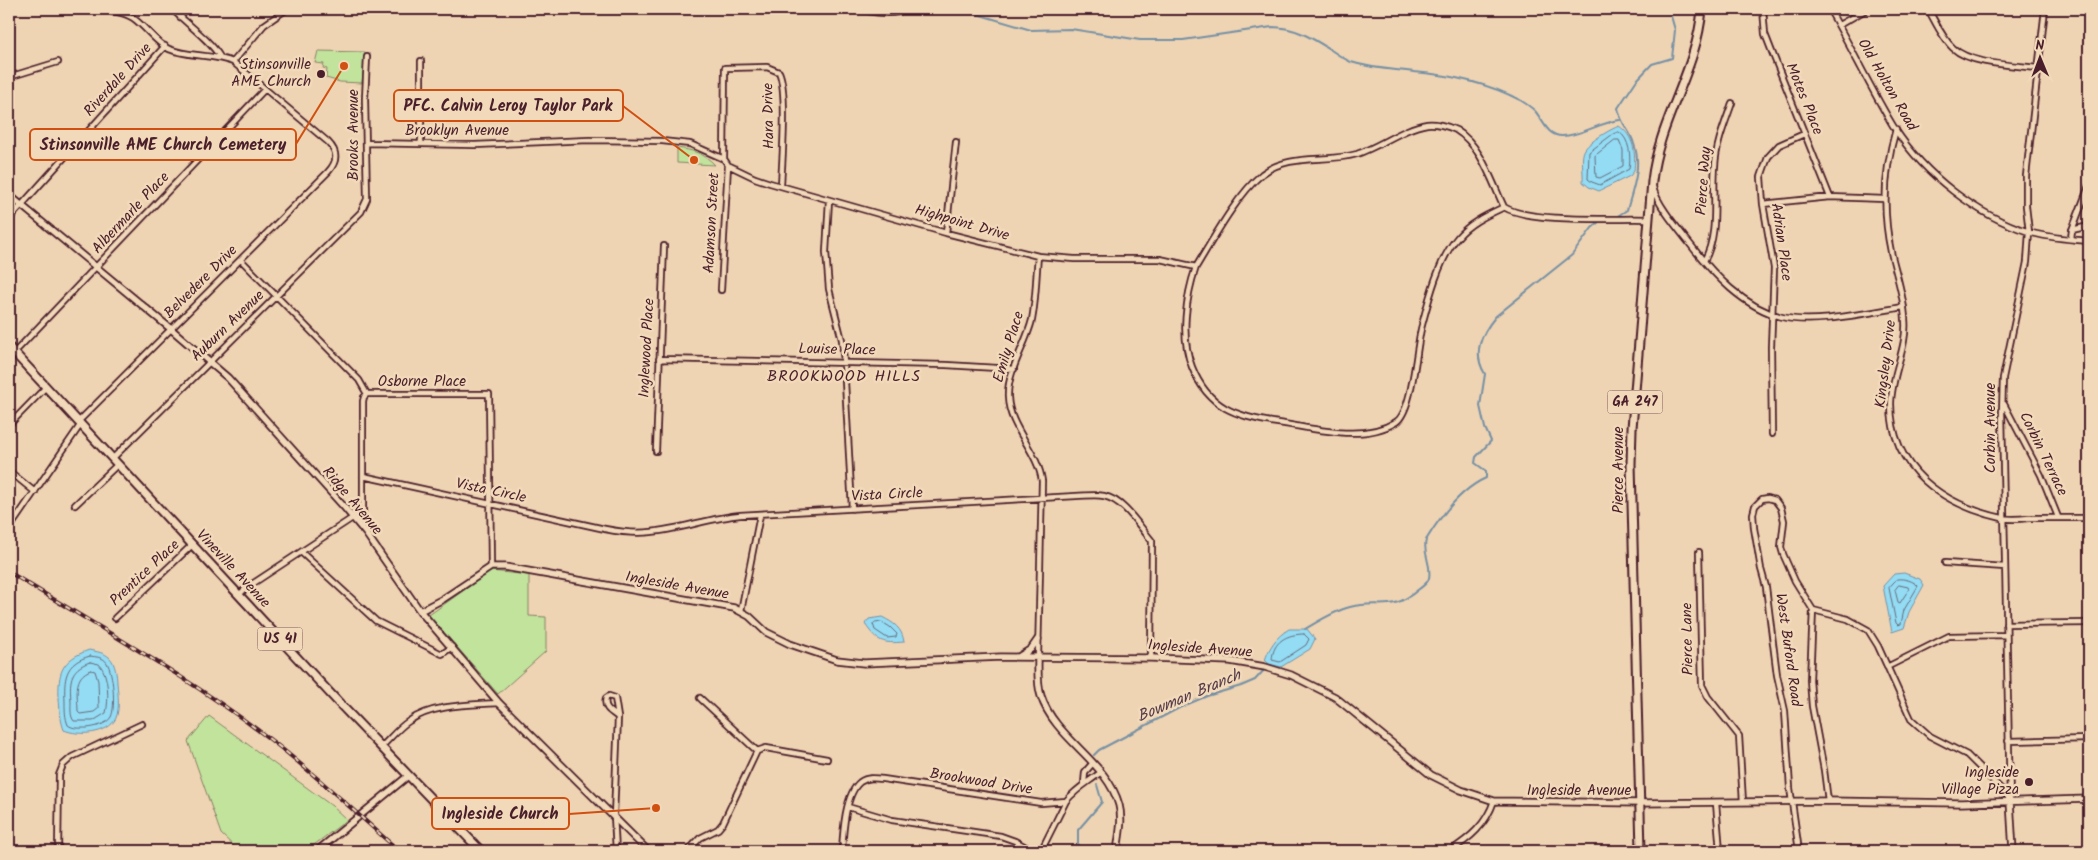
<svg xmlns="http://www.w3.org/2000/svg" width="2098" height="860" font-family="Kalam,sans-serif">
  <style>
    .green { fill: #c1e39c; stroke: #868164 }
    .water { fill: #93dcf4; stroke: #7690a4 }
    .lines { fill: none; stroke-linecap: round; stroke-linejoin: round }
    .shore { stroke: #676b7b; stroke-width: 1 }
    .stream { stroke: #7690a4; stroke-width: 2 }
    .minor-casing { stroke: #4a1f2b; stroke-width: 8 }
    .tertiary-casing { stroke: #4a1f2b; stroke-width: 9 }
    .primary-casing { stroke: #4a1f2b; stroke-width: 11 }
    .minor { stroke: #f1d9b9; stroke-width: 4.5 }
    .tertiary { stroke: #f1d9b9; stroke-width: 5.5 }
    .primary { stroke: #f1d9b9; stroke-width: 7 }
    .rail-casing { stroke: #4a1f2b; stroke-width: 4 }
    .rail { stroke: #f1d9b9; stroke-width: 2; stroke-dasharray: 5.5; stroke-linecap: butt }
    .poi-dot { fill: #4a1f2b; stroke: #f1d9b9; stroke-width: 2 }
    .labels { text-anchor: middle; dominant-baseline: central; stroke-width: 5; stroke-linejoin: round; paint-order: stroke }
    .shield { fill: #f1d9b9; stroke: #7c5756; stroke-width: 1 }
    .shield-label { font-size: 14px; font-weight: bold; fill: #4a1f2b }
    .poi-label { font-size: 15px; fill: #4a1f2b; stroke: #f1d9b9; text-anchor: end }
    .street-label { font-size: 15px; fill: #4a1f2b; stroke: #f1d9b9 }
    .neighbourhood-label { font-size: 16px; letter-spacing: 1px; fill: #4a1f2b; stroke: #f1d9b9 }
    .water-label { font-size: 16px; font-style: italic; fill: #553b49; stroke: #f1d9b9 }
    .leader { fill: none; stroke: #d05011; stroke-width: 2 }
    .callout-dot { fill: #d05011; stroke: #f1d9b9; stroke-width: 2 }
    .callout { fill: #f1d9b9; stroke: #d05011; stroke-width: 2 }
    .callout-label { font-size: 16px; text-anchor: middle; font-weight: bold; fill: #4a1f2b }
  </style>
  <rect width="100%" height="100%" fill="#efd4b3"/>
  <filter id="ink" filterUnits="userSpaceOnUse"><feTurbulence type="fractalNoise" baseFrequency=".02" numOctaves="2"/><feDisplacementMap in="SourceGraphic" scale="10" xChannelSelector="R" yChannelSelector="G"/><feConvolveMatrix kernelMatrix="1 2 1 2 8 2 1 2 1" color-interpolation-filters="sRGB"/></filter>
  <g filter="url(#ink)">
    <path class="green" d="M 318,51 L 365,52 L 362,83 L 340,82 L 326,78 L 327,69 L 323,68 L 324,64 L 315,63 Z
      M 677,148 C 692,150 704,153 715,165 L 677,163 Z
      M 491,571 L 529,575 L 529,616 L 546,617 L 546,651 L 498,694 L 429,615 Z
      M 209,716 L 332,806 L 347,820 L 306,851 L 239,851 L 221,834 L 188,741 Z"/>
    <path class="water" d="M 1619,126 C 1634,136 1636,153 1634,171 L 1630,176 L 1599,191 L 1589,187 L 1583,182 C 1584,173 1580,156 1585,149 C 1590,141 1611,129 1619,126 Z
      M 1904,573 L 1920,579 L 1924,585 L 1909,612 L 1904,628 L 1892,632 L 1883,586 L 1894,574 Z
      M 882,617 C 894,623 902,628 904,642 C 883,644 877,642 865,624 L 869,619 Z
      M 1289,629 L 1307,629 L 1315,639 L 1310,649 L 1281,667 L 1269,664 L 1265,660 C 1270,646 1276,637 1289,629 Z
      M 89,650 C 97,652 104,652 110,658 C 115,663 117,676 117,683 C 118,694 120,708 116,718 C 108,735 78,736 64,730 C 60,719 60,710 59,699 C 58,672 61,660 89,650 Z"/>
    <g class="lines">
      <path class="shore" d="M 1619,132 C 1630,139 1631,157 1629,169 L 1600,185 L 1592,182 L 1588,179 L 1589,152 L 1613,134 Z
        M 1615,140 L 1619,140 L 1623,150 L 1623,166 L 1600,178 L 1596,177 L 1595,156 Z
        M 1897,579 C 1904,578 1914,581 1918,586 L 1904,610 L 1901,624 L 1898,625 L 1896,623 L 1889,588 Z
        M 1899,585 L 1908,587 L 1909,589 L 1900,603 L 1898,602 L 1895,590 Z
        M 882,622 L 890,627 L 897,634 L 896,637 L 887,638 L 875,630 L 873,624 Z
        M 1304,634 L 1309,639 L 1306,645 L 1280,662 L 1272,660 C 1273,641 1287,634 1304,634 Z
        M 90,656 C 96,657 104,657 107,663 C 113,672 116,707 111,717 C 106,725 95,727 87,728 C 80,728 73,729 68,725 C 65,717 65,711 65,702 C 64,679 64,663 90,656 Z
        M 90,662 L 99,664 C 109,674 109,700 106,713 L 93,721 L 74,721 C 70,716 71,709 71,702 C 70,683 68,669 90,662 Z
        M 91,670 L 95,671 L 98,681 L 99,708 L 94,712 L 80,714 L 78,712 C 78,696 72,676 91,670 Z"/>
      <path class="stream" d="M 960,9 L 1031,30 L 1071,29 L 1140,40 L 1183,40 L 1272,27 C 1295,27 1312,38 1331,50 C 1337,54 1344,59 1351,62 C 1373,69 1391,69 1414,72 C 1451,75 1487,83 1520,100 C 1525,103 1531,107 1535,111 C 1543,120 1547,136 1562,136 C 1582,136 1600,122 1620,120
        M 1616,217 L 1627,210 C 1633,189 1642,166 1634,144 C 1630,129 1621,126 1618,108 L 1636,81 L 1652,64 L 1672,58 L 1675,30 L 1669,9
        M 1305,629 C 1319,621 1334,611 1350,607 C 1381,599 1390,614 1419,589 C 1423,586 1428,583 1429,578 C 1432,564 1422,553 1426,540 C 1440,517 1461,489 1486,478 L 1486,471 L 1475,463 L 1476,457 L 1491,441 L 1485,428 L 1480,406 L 1485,374 C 1472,353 1481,334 1496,316 L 1572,255 L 1592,228 L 1600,221
        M 1094,755 L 1099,750 L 1181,707 L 1207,696 L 1241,686 L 1255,680 L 1265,669
        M 1078,851 L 1078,830 L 1102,802 L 1097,785"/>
      <defs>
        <path id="minor" d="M 172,9 C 187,24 210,40 220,57
          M 853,9 C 869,11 892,17 906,9
          M 1763,9 L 1765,34 L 1772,52 L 1830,197
          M 1829,9 C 1852,48 1871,90 1895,129 C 1925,175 1976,215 2029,232 C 2048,238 2070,239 2089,241
          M 1928,9 C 1935,21 1942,38 1953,48 C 1971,65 2015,65 2039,68
          M 180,17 L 187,9
          M 1839,25 L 1867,9
          M 233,62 L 264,25 L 287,9
          M 9,77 L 58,62
          M 1896,129 C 1884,170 1882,210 1891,252 C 1896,274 1904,296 1905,319 C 1908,347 1891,375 1891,404 C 1891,470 1944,505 2002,518 C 2011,520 2020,519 2029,518 C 2049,518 2069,518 2089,518
          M 366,143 L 475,145 L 589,140 L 662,141 L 690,144 L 724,159
          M 421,144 L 421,61
          M 728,165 L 755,178 L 770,183 L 946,233 L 1038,256 L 1074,259 L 1160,259 L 1196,267
          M 1653,187 C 1656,203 1679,230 1690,244 C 1714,275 1743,307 1782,317 C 1815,325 1870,312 1904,307
          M 829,200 L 826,252 L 829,289 L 842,340 L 844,363 L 852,509
          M 1763,204 L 1830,197 L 1885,199
          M 1504,207 C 1492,182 1481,145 1456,130 C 1448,126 1436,123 1427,124 C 1403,128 1381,146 1357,154 C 1326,163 1289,153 1262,174 C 1237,195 1213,239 1196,267 C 1186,296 1180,337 1192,367 C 1208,408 1237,417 1278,423 C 1314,428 1362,443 1396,422 C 1413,411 1416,346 1422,325 C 1429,298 1439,259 1457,238 C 1469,223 1487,215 1504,207 C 1529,223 1616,218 1649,219
          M 9,219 L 165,46
          M 2072,230 L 2089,226
          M 946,233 L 956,142
          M 2071,239 L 2072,230 L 2089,186
          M 241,260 L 359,380 L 367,394 L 489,394 L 491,567
          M 1704,261 C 1720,233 1712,197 1715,166 C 1716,144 1725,123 1732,103
          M 721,290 L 728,165 L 724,159 L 725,68 L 767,67 L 779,72 C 788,91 782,162 781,186
          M 14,353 L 265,89
          M 659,359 L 946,365 L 1014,369
          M 2004,404 L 2041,475 L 2058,517
          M 78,422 L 328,172 C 338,161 338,152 328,142 L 233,62 C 213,54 188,57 169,49 C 157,44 145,26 133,18 C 119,9 101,11 84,9
          M 9,425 L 46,387
          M 1772,434 L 1771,347 L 1774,268 L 1763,204 L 1761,177 L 1768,157 L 1779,145 L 1804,134
          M 656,451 L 664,246
          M 112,459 L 361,212 L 367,199 L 365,99 L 367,57
          M 9,471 L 35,492
          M 363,476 L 605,529 C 620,532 636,534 651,532 C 681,529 710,518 740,515 L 1076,496 C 1085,496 1095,494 1104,496 C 1124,500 1139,526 1152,541 L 1151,658
          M 75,505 L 117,465
          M 9,529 L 81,424
          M 301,552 L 376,621 L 442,654 L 452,647
          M 1699,552 L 1702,685 L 1708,697 L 1739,736 L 1743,802
          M 1945,563 L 2005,567
          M 239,595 L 246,588 L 363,511 L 363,401 L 364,397 L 367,394
          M 1813,610 L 1848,619 L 1868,630 L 1878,646 L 1911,719 L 1930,736 L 1967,755 L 2007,795 L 2009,800
          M 741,611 L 760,515
          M 115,618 L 192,545
          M 2006,624 L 2089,623
          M 1038,657 L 1042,481 C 1038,451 1009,428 1008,397 C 1007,371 1026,345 1032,320 C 1036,299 1036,277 1038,256
          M 1887,667 L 1949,636 L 2006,635
          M 700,698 L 757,751 L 766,748 L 827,759
          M 2008,741 L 2089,739
          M 381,747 C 390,739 398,728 409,721 C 433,704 470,705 499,703
          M 1084,783 L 1085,772 L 1092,764
          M 2010,801 L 2002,413 L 2003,378 L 2027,262 L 2029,232 L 2026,206 L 2026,176 L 2045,9
          M 1716,803 L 1720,851
          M 848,807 L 892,820 L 1001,836 L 1015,841 L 1033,851
          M 58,851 L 59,775 L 63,765 L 72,757 L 142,724
          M 616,851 L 614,816 L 618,717 L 615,698 L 609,696 L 606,698 C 603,708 611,712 618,717
          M 688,851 L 700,838 L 718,829 L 723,823 L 757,751
          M 842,851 C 843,833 845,794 860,782 C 867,777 875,778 883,779 L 1041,803 L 1066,801 C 1077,788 1087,783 1100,773
          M 1041,851 L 1066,801
          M 1450,851 C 1470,838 1486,825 1494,801
          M 1799,851 L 1790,788 L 1785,711 L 1777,675 L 1766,587 L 1761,569 L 1754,528 L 1753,514 L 1755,506 L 1762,499 L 1768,498 L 1775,500 L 1781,508 L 1784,521 L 1781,547 L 1783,554 L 1795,581 L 1813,610 L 1810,680 L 1812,706 L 1824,770 L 1828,801"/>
        <path id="tertiary" d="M 9,195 L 171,329 L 228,378 L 345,508 L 365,532 L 420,611 L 499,703 L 648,851
          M 420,611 L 443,599 L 491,567 L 505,567 L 734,608 L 749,616 L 766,632 L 790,644 L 837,660 L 864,663 L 1001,657 L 1151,658 L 1230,661 L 1265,667 L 1291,675 L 1335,697 L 1431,775 L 1461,790 L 1494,801 L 1640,803 L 1828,801 L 1961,803 L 2089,799
          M 1020,656 L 1031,649 L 1038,639
          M 1038,657 C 1038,670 1037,684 1041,696 C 1055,739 1107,761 1119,805 C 1123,820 1119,836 1117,851
          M 2010,801 L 2013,851
          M 317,851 L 408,776"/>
        <path id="primary" d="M 9,347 L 340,704 L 481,851
          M 1641,851 L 1631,464 L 1632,428 L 1652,181 C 1659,119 1697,71 1702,9"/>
      </defs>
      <use href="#minor" class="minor-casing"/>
      <use href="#tertiary" class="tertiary-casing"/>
      <use href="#primary" class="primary-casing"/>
      <use href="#minor" class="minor"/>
      <use href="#tertiary" class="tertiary"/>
      <use href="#primary" class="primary"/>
      <defs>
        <path id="rail" d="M 9,572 C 96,626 186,675 267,737 C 313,772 356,813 399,851"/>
      </defs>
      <use href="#rail" class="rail-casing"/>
      <use href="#rail" class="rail"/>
    </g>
  </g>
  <g class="poi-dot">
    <circle cx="321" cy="74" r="5"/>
    <circle cx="2029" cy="782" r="5"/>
  </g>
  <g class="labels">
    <g class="shield">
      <rect x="1607.5" y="390.5" width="55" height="23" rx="4"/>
      <rect x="257.5" y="627.5" width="45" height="23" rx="4"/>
    </g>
    <g class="shield-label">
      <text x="1635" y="402">GA 247</text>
      <text x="280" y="639">US 41</text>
    </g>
    <g class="poi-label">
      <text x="311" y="65">Stinsonville<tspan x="311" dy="17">AME Church</tspan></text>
      <text x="2019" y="773">Ingleside<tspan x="2019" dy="17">Village Pizza</tspan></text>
    </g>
    <g class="street-label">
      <text transform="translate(118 80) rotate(-48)">Riverdale Drive</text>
      <text transform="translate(1887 85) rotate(60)">Old Holton Road</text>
      <text transform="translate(1804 99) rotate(68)">Motes Place</text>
      <text transform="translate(769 116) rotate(-91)">Hara Drive</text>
      <text x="457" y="131">Brooklyn Avenue</text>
      <text transform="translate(354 135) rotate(-90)">Brooks Avenue</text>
      <text transform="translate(1704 181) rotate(-86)">Pierce Way</text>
      <text transform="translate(131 213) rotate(-47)">Albermarle Place</text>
      <text transform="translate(712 223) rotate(-87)">Adamson Street</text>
      <text transform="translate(962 223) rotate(16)">Highpoint Drive</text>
      <text transform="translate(1781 242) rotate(82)">Adrian Place</text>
      <text transform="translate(201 282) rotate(-45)">Belvedere Drive</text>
      <text transform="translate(228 326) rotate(-44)">Auburn Avenue</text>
      <text transform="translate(1009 347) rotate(-73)">Emily Place</text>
      <text transform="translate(647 348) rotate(-87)">Inglewood Place</text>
      <text transform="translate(837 350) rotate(1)">Louise Place</text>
      <text transform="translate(1886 364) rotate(-83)">Kingsley Drive</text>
      <text x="422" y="382">Osborne Place</text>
      <text transform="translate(1991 428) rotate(-90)">Corbin Avenue</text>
      <text transform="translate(2043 454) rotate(64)">Corbin Terrace</text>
      <text transform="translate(1619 470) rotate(-90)">Pierce Avenue</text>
      <text transform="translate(491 491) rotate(12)">Vista Circle</text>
      <text transform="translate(887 495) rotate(-3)">Vista Circle</text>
      <text transform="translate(352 501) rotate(50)">Ridge Avenue</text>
      <text transform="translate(233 569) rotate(47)">Vineville Avenue</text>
      <text transform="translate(145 573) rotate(-43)">Prentice Place</text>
      <text transform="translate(677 586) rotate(10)">Ingleside Avenue</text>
      <text transform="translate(1688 639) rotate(-91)">Pierce Lane</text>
      <text transform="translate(1200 649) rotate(4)">Ingleside Avenue</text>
      <text transform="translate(1788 650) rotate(82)">West Buford Road</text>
      <text transform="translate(981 782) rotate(9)">Brookwood Drive</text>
      <text x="1579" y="791">Ingleside Avenue</text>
    </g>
    <g class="neighbourhood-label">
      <text x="844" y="376">BROOKWOOD HILLS</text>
    </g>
    <g class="water-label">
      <text transform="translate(1189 696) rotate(-23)">Bowman Branch</text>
    </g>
  </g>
  <path class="leader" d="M694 160L623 106M344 66L296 144M656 808L569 814"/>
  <g class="callout-dot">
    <circle cx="694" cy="160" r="5"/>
    <circle cx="344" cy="66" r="5"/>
    <circle cx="656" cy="808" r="5"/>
  </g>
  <g class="callout">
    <rect x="394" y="90" width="229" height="31" rx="5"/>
    <rect x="30" y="129" width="266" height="31" rx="5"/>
    <rect x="432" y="798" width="137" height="31" rx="5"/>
  </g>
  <g class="callout-label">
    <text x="508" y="111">PFC. Calvin Leroy Taylor Park</text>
    <text x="163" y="150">Stinsonville AME Church Cemetery</text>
    <text x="500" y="819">Ingleside Church</text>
  </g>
  <rect width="2098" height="860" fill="none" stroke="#f1d9b9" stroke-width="30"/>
  <rect x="15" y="15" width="2068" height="830" fill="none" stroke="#4a1f2b" stroke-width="2" filter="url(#ink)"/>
  <g transform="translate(2040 58) rotate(359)" stroke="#f1d9b9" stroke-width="4" paint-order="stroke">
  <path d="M0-4L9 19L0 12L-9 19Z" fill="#4a1f2b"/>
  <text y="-8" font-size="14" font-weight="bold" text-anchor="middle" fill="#4a1f2b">N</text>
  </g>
</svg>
